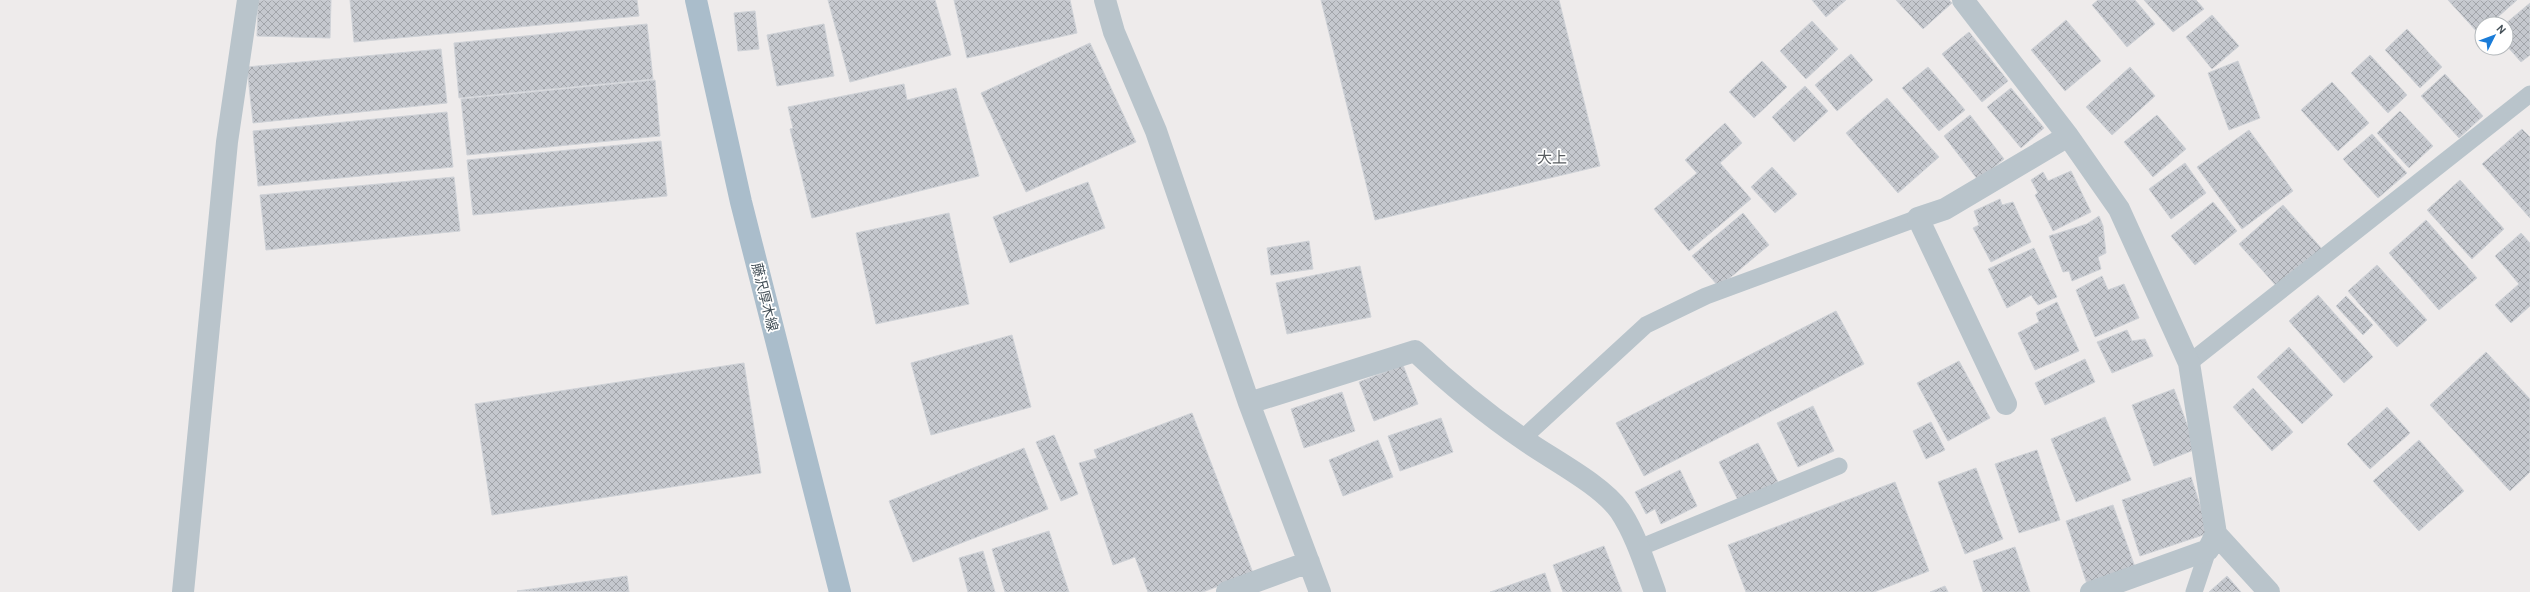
<svg xmlns="http://www.w3.org/2000/svg" width="2530" height="592" font-family="Cabin,'Noto Sans JP',sans-serif">
  <style>
    .building { fill: url(#building-cross-hatch); stroke: #cfd2d7 }
    .lines { fill: none; stroke-linecap: round; stroke-linejoin: round }
    .lane { stroke: #b9c4cb; stroke-width: 17 }
    .street { stroke: #b9c4cb; stroke-width: 22 }
    .primary { stroke: #aabdcb; stroke-width: 22 }
    .labels { text-anchor: middle; dominant-baseline: central; stroke-width: 3.5; stroke-linejoin: round; paint-order: stroke }
    .street-label { font-size: 14px; fill: #445058; stroke: #fff }
    .neighbourhood-label { font-size: 15px; fill: #585c60; stroke: #fff }
  </style>
  <defs>
    <pattern id="building-cross-hatch" width="8" height="8" patternUnits="userSpaceOnUse"><rect width="8" height="8" fill="#c5c8ce"/><path d="M0 0l8 8M0 8l8-8" fill="none" stroke="#a2a5aa"/></pattern>
  </defs>
  <rect width="100%" height="100%" fill="#eeebeb"/>
  <path class="building" d="M 258,0 L 331,0 L 330,38 L 257,36 Z
    M 350,0 L 637,0 L 639,16 L 354,42 Z
    M 828,0 L 935,0 L 951,55 L 850,82 Z
    M 954,0 L 1070,0 L 1077,33 L 967,58 Z
    M 1321,0 L 1559,0 L 1600,166 L 1375,220 Z
    M 1812,0 L 1846,0 L 1826,17 Z
    M 1896,0 L 1949,0 L 1952,3 L 1923,29 Z
    M 2098,0 L 2135,0 L 2155,24 L 2127,47 L 2092,5 Z
    M 2144,0 L 2196,0 L 2204,9 L 2173,32 Z
    M 2448,0 L 2517,0 L 2490,24 L 2482,24 L 2482,31 L 2479,34 Z
    M 2530,3 L 2530,55 L 2521,62 L 2506,45 L 2505,24 Z
    M 755,11 L 759,49 L 738,51 L 734,13 Z
    M 2212,15 L 2239,46 L 2212,69 L 2186,37 Z
    M 2066,20 L 2101,61 L 2065,91 L 2031,50 Z
    M 1812,21 L 1838,49 L 1806,79 L 1780,51 Z
    M 647,24 L 653,79 L 459,98 L 454,43 Z
    M 824,24 L 834,76 L 777,86 L 767,35 Z
    M 2407,29 L 2442,67 L 2420,88 L 2385,50 Z
    M 1969,32 L 2008,81 L 1982,102 L 1942,54 Z
    M 1090,43 L 1136,142 L 1026,192 L 981,93 Z
    M 441,49 L 447,103 L 253,123 L 247,67 Z
    M 1851,54 L 1873,80 L 1837,111 L 1815,85 Z
    M 2370,55 L 2407,95 L 2388,113 L 2351,73 Z
    M 1762,61 L 1787,87 L 1754,118 L 1729,92 Z
    M 2238,61 L 2260,118 L 2229,130 L 2208,73 Z
    M 1928,67 L 1965,110 L 1939,131 L 1902,88 Z
    M 2130,67 L 2155,96 L 2112,135 L 2086,107 Z
    M 2445,74 L 2483,116 L 2459,138 L 2421,96 Z
    M 655,80 L 660,136 L 467,155 L 461,99 Z
    M 2332,82 L 2369,123 L 2338,151 L 2301,110 Z
    M 904,84 L 907,100 L 956,88 L 979,176 L 812,218 L 790,129 L 793,128 L 788,107 Z
    M 1805,86 L 1828,111 L 1794,142 L 1772,117 Z
    M 2011,88 L 2044,128 L 2021,148 L 1987,107 Z
    M 1887,98 L 1939,157 L 1898,193 L 1846,133 Z
    M 2400,111 L 2433,146 L 2409,168 L 2377,133 Z
    M 447,112 L 453,167 L 258,186 L 253,131 Z
    M 1970,115 L 2004,159 L 1978,180 L 1944,136 Z
    M 2157,115 L 2186,149 L 2153,177 L 2124,142 Z
    M 1725,123 L 1742,143 L 1720,163 L 1751,199 L 1689,251 L 1654,209 L 1697,173 L 1685,160 Z
    M 2522,129 L 2530,137 L 2530,218 L 2482,164 Z
    M 2249,130 L 2293,191 L 2242,229 L 2197,167 Z
    M 2372,134 L 2407,173 L 2378,198 L 2343,159 Z
    M 661,141 L 667,196 L 473,215 L 467,160 Z
    M 2185,163 L 2206,193 L 2171,219 L 2149,189 Z
    M 1772,167 L 1797,194 L 1775,213 L 1751,187 Z
    M 2071,171 L 2091,212 L 2053,231 L 2035,195 L 2038,193 L 2031,180 L 2043,172 L 2048,181 Z
    M 454,177 L 460,231 L 266,250 L 260,195 Z
    M 2460,180 L 2504,229 L 2472,259 L 2427,210 Z
    M 1088,182 L 1105,228 L 1010,263 L 993,217 Z
    M 2000,199 L 2002,205 L 2013,202 L 2031,242 L 1991,262 L 1973,228 L 1979,225 L 1974,211 Z
    M 2213,202 L 2237,231 L 2195,265 L 2171,236 Z
    M 2283,205 L 2322,249 L 2278,288 L 2239,244 Z
    M 949,213 L 969,304 L 876,324 L 856,233 Z
    M 1743,213 L 1769,245 L 1719,287 L 1692,256 Z
    M 2099,216 L 2103,226 L 2106,253 L 2098,257 L 2101,269 L 2072,281 L 2069,271 L 2063,272 L 2049,236 L 2087,224 Z
    M 2426,220 L 2477,278 L 2439,310 L 2389,253 Z
    M 2521,233 L 2530,243 L 2530,306 L 2511,323 L 2495,305 L 2519,284 L 2495,256 Z
    M 1309,241 L 1313,269 L 1271,275 L 1267,248 Z
    M 2034,248 L 2057,297 L 2038,305 L 2031,295 L 2007,308 L 1988,269 Z
    M 2377,265 L 2427,320 L 2397,347 L 2348,291 Z
    M 1360,266 L 1371,317 L 1287,334 L 1276,283 Z
    M 2102,276 L 2108,290 L 2124,284 L 2139,318 L 2095,337 L 2076,290 Z
    M 2318,295 L 2373,357 L 2344,383 L 2289,321 Z
    M 2346,296 L 2373,325 L 2363,335 L 2336,306 Z
    M 2057,302 L 2079,351 L 2035,370 L 2018,333 L 2039,322 L 2036,313 Z
    M 1836,311 L 1864,364 L 1644,476 L 1616,423 Z
    M 2127,330 L 2132,341 L 2145,339 L 2153,356 L 2112,373 L 2097,342 Z
    M 1012,335 L 1031,407 L 931,435 L 911,363 Z
    M 2289,347 L 2333,395 L 2302,424 L 2257,377 Z
    M 2486,352 L 2530,399 L 2530,472 L 2510,491 L 2430,405 Z
    M 2085,359 L 2095,382 L 2045,405 L 2035,383 Z
    M 1959,361 L 1990,418 L 1948,441 L 1917,383 Z
    M 744,363 L 761,473 L 492,515 L 475,404 Z
    M 1403,365 L 1418,404 L 1374,421 L 1359,382 Z
    M 2253,388 L 2293,432 L 2272,451 L 2233,407 Z
    M 2174,389 L 2196,449 L 2154,466 L 2132,405 Z
    M 1342,392 L 1355,431 L 1304,448 L 1291,409 Z
    M 1813,406 L 1834,451 L 1798,467 L 1777,423 Z
    M 2387,407 L 2410,433 L 2370,469 L 2347,444 Z
    M 1192,413 L 1253,573 L 1203,592 L 1148,592 L 1135,557 L 1113,565 L 1079,463 L 1097,458 L 1094,450 Z
    M 2105,417 L 2131,480 L 2076,502 L 2051,439 Z
    M 1441,418 L 1453,452 L 1400,471 L 1388,436 Z
    M 1931,422 L 1945,450 L 1926,459 L 1913,431 Z
    M 1054,435 L 1078,494 L 1061,501 L 1036,442 Z
    M 1378,440 L 1393,477 L 1343,496 L 1329,460 Z
    M 2419,440 L 2464,491 L 2419,531 L 2373,481 Z
    M 1758,443 L 1778,482 L 1739,502 L 1719,462 Z
    M 1024,448 L 1048,509 L 913,562 L 889,501 Z
    M 2037,450 L 2060,520 L 2019,533 L 1995,464 Z
    M 1976,468 L 2003,539 L 1965,554 L 1938,482 Z
    M 1680,470 L 1697,506 L 1661,524 L 1655,509 L 1646,514 L 1635,492 Z
    M 2191,477 L 2209,533 L 2140,556 L 2122,500 Z
    M 1895,482 L 1929,571 L 1874,592 L 1746,592 L 1728,545 Z
    M 2113,505 L 2135,567 L 2087,584 L 2066,521 Z
    M 1049,531 L 1069,592 L 1005,592 L 992,549 Z
    M 1604,546 L 1622,592 L 1563,592 L 1553,565 Z
    M 2015,547 L 2030,592 L 1983,592 L 1973,561 Z
    M 983,551 L 995,592 L 968,592 L 959,558 Z
    M 1545,573 L 1551,592 L 1490,592 Z
    M 627,576 L 629,592 L 517,591 Z
    M 2227,576 L 2241,592 L 2209,592 Z
    M 1945,586 L 1948,592 L 1930,592 Z"/>
  <g class="lines">
    <path class="lane" d="M 2189,363 L 2530,94
      M 1522,439 L 1646,325 L 1706,296 L 1918,218
      M 1639,548 L 1839,466
      M 2194,592 L 2208,550"/>
    <path class="street" d="M 1105,0 L 1114,32 L 1156,131 L 1249,403 L 1320,592
      M 1963,0 L 2068,136 L 2119,209 L 2189,363 L 2216,534 L 2269,592
      M 1249,403 L 1415,351 C 1449,383 1485,413 1523,439 C 1551,459 1601,484 1620,511 C 1636,535 1645,565 1655,592
      M 2006,404 L 1918,218 L 1945,209 L 2068,136
      M 183,592 L 227,142 L 248,0
      M 1227,592 L 1309,562
      M 2091,592 L 2208,550 L 2216,534"/>
    <path class="primary" d="M 696,0 L 741,202 L 840,592"/>
  </g>
  <g class="labels">
    <g class="street-label">
      <text transform="translate(765 297) rotate(76)">藤沢厚木線</text>
    </g>
    <g class="neighbourhood-label">
      <text x="1552" y="158">大上</text>
    </g>
  </g>
  <g transform="translate(2494 36) rotate(48)"><circle r="19" fill="#ffffff" stroke="#b4b9bc"/>
  <path d="M0-3L7 15L0 10L-7 15Z" fill="#1a7cd8"/>
  <text y="-6" font-size="11" font-weight="bold" text-anchor="middle" fill="#445058">N</text>
  </g>
</svg>
